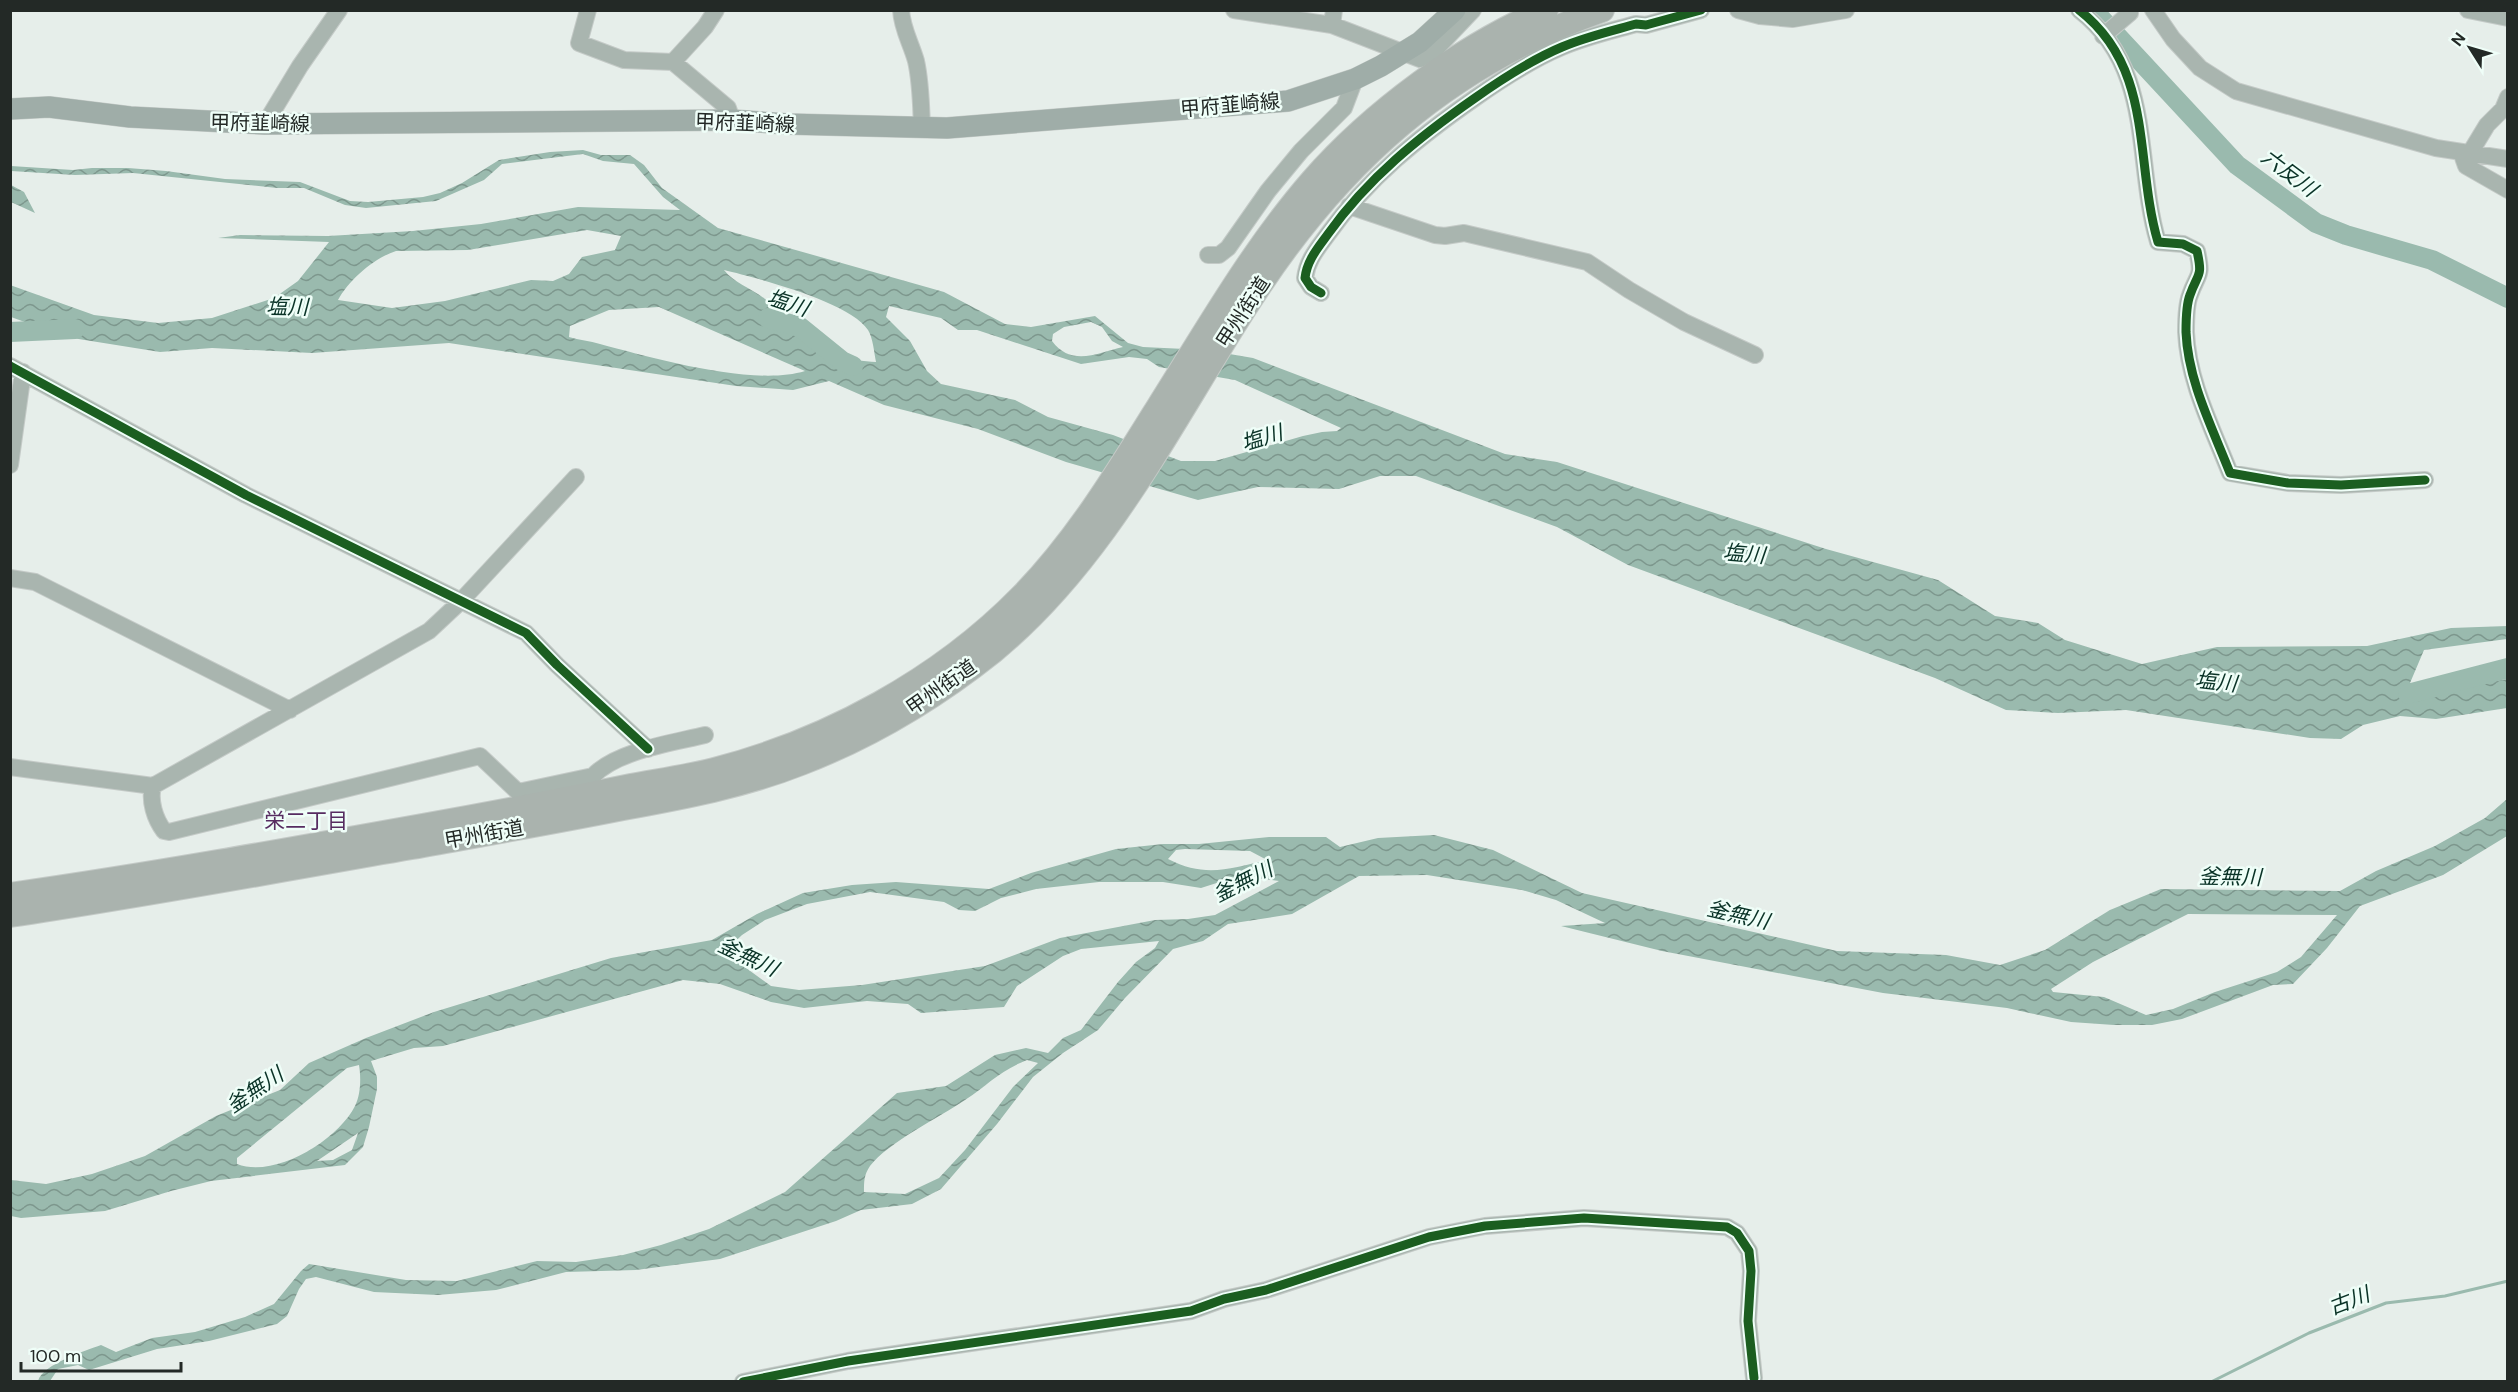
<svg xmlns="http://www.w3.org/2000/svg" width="2518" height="1392" font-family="'DM Sans','Noto Sans JP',sans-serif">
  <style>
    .water { fill: url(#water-waves); fill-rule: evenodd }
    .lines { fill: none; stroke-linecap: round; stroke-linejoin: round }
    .stream { stroke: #9abaae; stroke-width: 3 }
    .river { stroke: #9abaae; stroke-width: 20 }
    .minor-casing { stroke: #c4cac7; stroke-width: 18 }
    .major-casing { stroke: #c4cac7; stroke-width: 22 }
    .highway-casing { stroke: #c4cac7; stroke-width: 26 }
    .minor { stroke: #a9b5af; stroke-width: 16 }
    .major { stroke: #9fada8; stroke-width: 21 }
    .highway { stroke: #aab3ae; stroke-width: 24 }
    .cycleway-casing { stroke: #effef8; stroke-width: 13 }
    .cycleway { stroke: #1b5e20; stroke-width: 9 }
    .labels { text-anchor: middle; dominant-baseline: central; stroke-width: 5; stroke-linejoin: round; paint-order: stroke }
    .street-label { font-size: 20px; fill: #232926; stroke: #effef8 }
    .water-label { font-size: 21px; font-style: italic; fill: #0a3327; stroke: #effef8 }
    .neighbourhood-label { font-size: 21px; fill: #572c61; stroke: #effef8 }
  </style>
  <defs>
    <pattern id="water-waves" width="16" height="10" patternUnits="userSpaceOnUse" patternTransform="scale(1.5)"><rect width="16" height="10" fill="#9abaae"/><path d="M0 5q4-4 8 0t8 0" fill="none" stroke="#7d978d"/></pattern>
  </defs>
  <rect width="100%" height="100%" fill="#e6eeea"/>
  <path class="water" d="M 583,150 L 601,155 L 630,155 L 644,165 L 662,188 L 718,228 L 944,292 L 1005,324 L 1031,327 L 1095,316 L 1128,343 L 1143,347 L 1206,350 L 1253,358 L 1505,454 L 1557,462 L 1826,549 L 1938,580 L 1995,616 L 2038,623 L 2065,640 L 2142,664 L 2217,647 L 2367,646 L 2451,628 L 2507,626 L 2507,639 L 2424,650 L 2410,683 L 2441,690 L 2507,679 L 2507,708 L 2436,719 L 2400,716 L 2363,725 L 2341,739 L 2310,738 L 2126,710 L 2058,713 L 2006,710 L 1935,678 L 1628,565 L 1557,527 L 1416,476 L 1380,476 L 1339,489 L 1258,487 L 1198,500 L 1066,462 L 978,429 L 884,405 L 829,381 L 793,390 L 736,386 L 449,343 L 312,353 L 212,348 L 160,352 L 66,337 L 11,317 L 10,285 L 94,315 L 158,323 L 212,318 L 274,298 L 298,281 L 329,242 L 218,238 L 240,235 L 328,236 L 413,231 L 481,224 L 578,207 L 680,210 L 663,197 L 634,164 L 603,161 L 583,154 L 502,164 L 484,180 L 436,201 L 366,208 L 345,205 L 304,188 L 277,188 L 133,173 L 75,175 L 11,171 L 11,166 L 73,170 L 92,168 L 128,168 L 166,171 L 225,179 L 300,182 L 350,201 L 368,202 L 423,197 L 440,193 L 462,183 L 499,160 L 550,152 ZM 587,230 L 621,236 L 615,250 L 582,257 L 569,274 L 553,281 L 531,280 L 445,301 L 392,308 L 338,300 C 349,280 374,258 396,251 L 468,250 ZM 724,270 C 757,278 850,302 868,330 C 873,338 874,352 876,362 C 852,361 817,353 799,335 C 794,330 791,322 786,316 C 780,310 772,304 765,299 C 751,288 734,283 724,270 ZM 889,306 L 941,318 L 958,330 L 977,330 L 1081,364 L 1129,357 L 1147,359 L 1159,367 L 1235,380 L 1341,428 L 1337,431 L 1322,432 L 1303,436 L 1215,461 L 1181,461 L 1113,435 L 1048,417 L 1015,400 L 941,384 L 927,371 L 910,341 L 886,317 ZM 659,307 L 805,371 C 754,387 653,358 600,344 C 590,341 579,340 569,337 L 570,326 L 609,310 ZM 1091,322 L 1102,327 L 1112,341 L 1123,347 C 1098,353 1071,367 1052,341 L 1053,334 L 1064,327 Z
    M 11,185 L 24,192 L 35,213 L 11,202 Z
    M 2507,799 L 2507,836 L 2443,875 L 2360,906 L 2327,948 L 2293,984 L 2273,985 L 2182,1019 L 2152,1025 L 2114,1025 L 2071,1022 L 2007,1008 L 1883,993 L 1662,951 L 1561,926 L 1605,923 L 1556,900 L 1522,890 L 1427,875 L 1359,876 L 1292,914 L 1228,924 L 1203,941 L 1173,949 L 1125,998 L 1098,1030 L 1063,1053 L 1033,1077 L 997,1124 L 941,1189 L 912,1204 L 861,1210 L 836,1221 L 720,1259 L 636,1270 L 566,1272 L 496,1290 L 438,1295 L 374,1292 L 316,1277 L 306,1279 L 299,1289 L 287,1316 L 277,1324 L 209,1341 L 157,1349 L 89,1370 L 78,1365 L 58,1369 L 50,1381 L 38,1381 C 43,1364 85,1351 101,1345 L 116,1352 L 152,1338 L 195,1332 L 245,1317 L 274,1304 L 301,1271 L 309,1264 L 406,1280 L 457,1281 L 537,1261 L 576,1262 L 623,1255 L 661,1245 L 709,1229 L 785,1192 L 897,1093 L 946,1086 L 995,1055 L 1026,1048 L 1048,1053 L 1063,1038 L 1081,1030 L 1118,982 L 1136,962 L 1155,948 L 1159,941 L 1081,949 L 1063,956 L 1017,986 L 1004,1007 L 921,1013 L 908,1004 L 867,1001 L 804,1008 L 771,1002 L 720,984 L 683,980 L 443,1046 L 414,1048 L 371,1061 L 377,1077 L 377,1089 L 369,1127 L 363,1147 L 345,1165 L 211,1181 L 171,1191 L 105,1211 L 21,1218 L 11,1216 L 11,1180 L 46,1184 L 92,1174 L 145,1156 L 216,1116 L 280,1090 L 309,1063 L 366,1038 L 434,1012 L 611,958 L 712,940 L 757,914 L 803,893 L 852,885 L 896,882 L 989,889 L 1031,873 L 1116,849 L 1163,844 L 1199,844 L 1269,837 L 1326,837 L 1340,847 L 1378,838 L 1434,835 L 1493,850 L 1582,893 L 1837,951 L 1946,955 L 2000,965 L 2045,950 L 2110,910 L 2161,889 L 2340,891 L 2376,871 L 2435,846 L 2485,818 ZM 1185,849 L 1250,851 L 1267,860 C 1229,869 1205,878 1168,859 L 1176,850 ZM 1250,877 L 1279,881 L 1215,915 L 1188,919 L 1155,920 L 1060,938 L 985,966 L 862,985 L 799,990 L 771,986 L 724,952 L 742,935 L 765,920 L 807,904 L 870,892 L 944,902 L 959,910 L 975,911 L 1001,898 L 1036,889 L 1099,882 L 1163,882 L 1201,888 L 1226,880 ZM 2188,914 L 2337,915 L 2301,957 L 2277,972 L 2215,992 L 2173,1009 L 2146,1015 L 2104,997 L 2053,992 L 2051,989 L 2093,962 ZM 1027,1060 L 1038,1063 L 1013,1087 L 965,1150 L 939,1178 L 905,1194 L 864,1192 C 864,1181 864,1175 870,1166 C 887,1143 940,1117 965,1100 C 989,1084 999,1071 1027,1060 ZM 359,1065 C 361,1077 361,1094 355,1106 C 338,1140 275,1179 237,1164 L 237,1158 L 347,1068 ZM 358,1133 L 352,1150 L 333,1160 L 317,1161 Z"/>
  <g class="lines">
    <path class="stream" d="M 2211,1382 L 2309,1333 L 2386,1303 L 2445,1296 L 2508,1281"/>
    <path class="river" d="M 2093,10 L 2237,165 L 2316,223 L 2346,235 L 2432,260 L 2508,298
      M 768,318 L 800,327 L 842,361 L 853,366
      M 10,332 L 75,329
      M 2408,694 L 2508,668"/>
    <defs>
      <path id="minor" d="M 588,10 L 579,43 L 624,60 L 673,62 L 728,108 L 732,120
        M 901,10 C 902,29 911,43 916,61 C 921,83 921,105 922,128
        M 1234,10 L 1332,25 L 1420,59 L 1435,50 L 1473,10
        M 1738,10 L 1760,16 L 1793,19 L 1846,10
        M 2079,10 C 2155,69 2134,161 2158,242 L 2183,244 L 2197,251 C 2203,278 2198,272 2190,295 C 2186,305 2186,321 2186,332 C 2188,381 2212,427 2230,473 L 2288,483 L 2341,485 L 2425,480
        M 2153,10 L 2173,39 L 2200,68 L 2236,91 L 2436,148 L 2508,159
        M 2468,10 L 2508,18
        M 1332,25 L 1334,10
        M 2103,36 L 2130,13 L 2129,10
        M 673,62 L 705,27 L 716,10
        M 265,124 L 300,66 L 339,10
        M 2461,152 L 2466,166 L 2508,190
        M 2470,153 L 2487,125 L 2503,109 L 2508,97
        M 1349,206 L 1435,235 L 1445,236 L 1464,233 L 1587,262 L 1629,290 L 1684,322 L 1755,355
        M 1208,255 L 1219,255 L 1228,248 L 1268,191 L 1301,151 L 1344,108 L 1355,79
        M 1321,293 L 1311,287 L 1305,278 C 1307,260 1318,248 1328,234 C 1368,178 1419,137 1475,98 C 1502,79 1531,60 1562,47 C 1585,37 1611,31 1636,24 L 1646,25 L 1701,10
        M 10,366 L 246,495 L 526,633 L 557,665 L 648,749
        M 10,465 L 23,372
        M 10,578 L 35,582 L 290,710
        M 10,767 L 153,786 L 429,631 L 460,602 L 576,477
        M 153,786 C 149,801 155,819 164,831 L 169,832 L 480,756 L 518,792 L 593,776 C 616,751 672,743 705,735
        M 743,1382 L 848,1361 L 1191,1311 L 1224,1299 L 1266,1290 L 1429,1237 L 1485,1226 L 1584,1218 L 1727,1227 L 1737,1233 L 1749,1251 L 1751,1271 L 1748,1321 L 1754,1378"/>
      <path id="major" d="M 10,109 L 49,107 L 130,117 L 265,124 L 732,120 L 787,124 L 947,128 L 1288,101 L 1355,79 L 1381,66 L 1420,42 L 1455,10"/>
      <path id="highway" d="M 10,895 C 150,875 289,850 428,825 C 496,813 563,800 631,786 C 658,781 687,777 714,770 C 827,741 940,680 1022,596 C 1076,541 1118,472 1159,406 C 1207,330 1253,249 1312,181 C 1371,113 1463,45 1546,10
        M 10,915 C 145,895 279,870 412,847 C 483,834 553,822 623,808 C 683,797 743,786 801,763 C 871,736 934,698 993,651 C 1106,558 1171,421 1250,300 C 1338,163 1447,65 1602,10"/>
    </defs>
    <use href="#minor" class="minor-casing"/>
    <use href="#major" class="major-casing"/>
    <use href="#highway" class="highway-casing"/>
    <use href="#minor" class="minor"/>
    <use href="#major" class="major"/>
    <use href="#highway" class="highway"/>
    <defs>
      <path id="cycleway" d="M 2079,10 C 2155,69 2134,161 2158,242 L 2183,244 L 2197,251 C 2203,278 2198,272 2190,295 C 2186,305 2186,321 2186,332 C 2188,381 2212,427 2230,473 L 2288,483 L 2341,485 L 2425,480
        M 1321,293 L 1311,287 L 1305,278 C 1307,260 1318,248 1328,234 C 1368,178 1419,137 1475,98 C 1502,79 1531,60 1562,47 C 1585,37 1611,31 1636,24 L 1646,25 L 1701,10
        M 10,366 L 246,495 L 526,633 L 557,665 L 648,749
        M 743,1382 L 848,1361 L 1191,1311 L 1224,1299 L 1266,1290 L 1429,1237 L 1485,1226 L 1584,1218 L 1727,1227 L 1737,1233 L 1749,1251 L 1751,1271 L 1748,1321 L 1754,1378"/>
    </defs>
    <use href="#cycleway" class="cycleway-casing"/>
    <use href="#cycleway" class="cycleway"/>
  </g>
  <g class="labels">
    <g class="street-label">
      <text transform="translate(1230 105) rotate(-5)">甲府韮崎線</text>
      <text transform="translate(260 123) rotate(1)">甲府韮崎線</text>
      <text transform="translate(745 123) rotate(2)">甲府韮崎線</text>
      <text transform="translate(1243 312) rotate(-57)">甲州街道</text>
      <text transform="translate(941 687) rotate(-35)">甲州街道</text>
      <text transform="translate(484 834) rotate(-10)">甲州街道</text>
    </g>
    <g class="water-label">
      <text transform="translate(2289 173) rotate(37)">六反川</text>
      <text transform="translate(788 303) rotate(18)">塩川</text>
      <text transform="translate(287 307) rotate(1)">塩川</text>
      <text transform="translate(1262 438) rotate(-17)">塩川</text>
      <text transform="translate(1744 554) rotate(5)">塩川</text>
      <text transform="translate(2216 682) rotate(6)">塩川</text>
      <text transform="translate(2230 877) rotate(1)">釜無川</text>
      <text transform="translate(1243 882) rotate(-27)">釜無川</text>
      <text transform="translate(1738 915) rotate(13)">釜無川</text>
      <text transform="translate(748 957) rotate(25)">釜無川</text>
      <text transform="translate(255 1090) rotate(-34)">釜無川</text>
      <text transform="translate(2349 1301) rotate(-21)">古川</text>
    </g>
    <g class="neighbourhood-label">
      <text x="306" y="821">栄二丁目</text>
    </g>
  </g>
  <rect width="2518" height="1392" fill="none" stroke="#232926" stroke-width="24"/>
  <g transform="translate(2470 48) rotate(307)" stroke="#effef8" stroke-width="4.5" paint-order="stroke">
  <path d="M0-4.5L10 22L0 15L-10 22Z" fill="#232926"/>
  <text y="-9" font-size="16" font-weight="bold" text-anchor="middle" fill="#232926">N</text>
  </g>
  <path d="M21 1362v9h160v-9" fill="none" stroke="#232926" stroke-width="3"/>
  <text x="30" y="1362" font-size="18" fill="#232926" stroke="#effef8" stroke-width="4.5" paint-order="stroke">100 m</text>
</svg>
